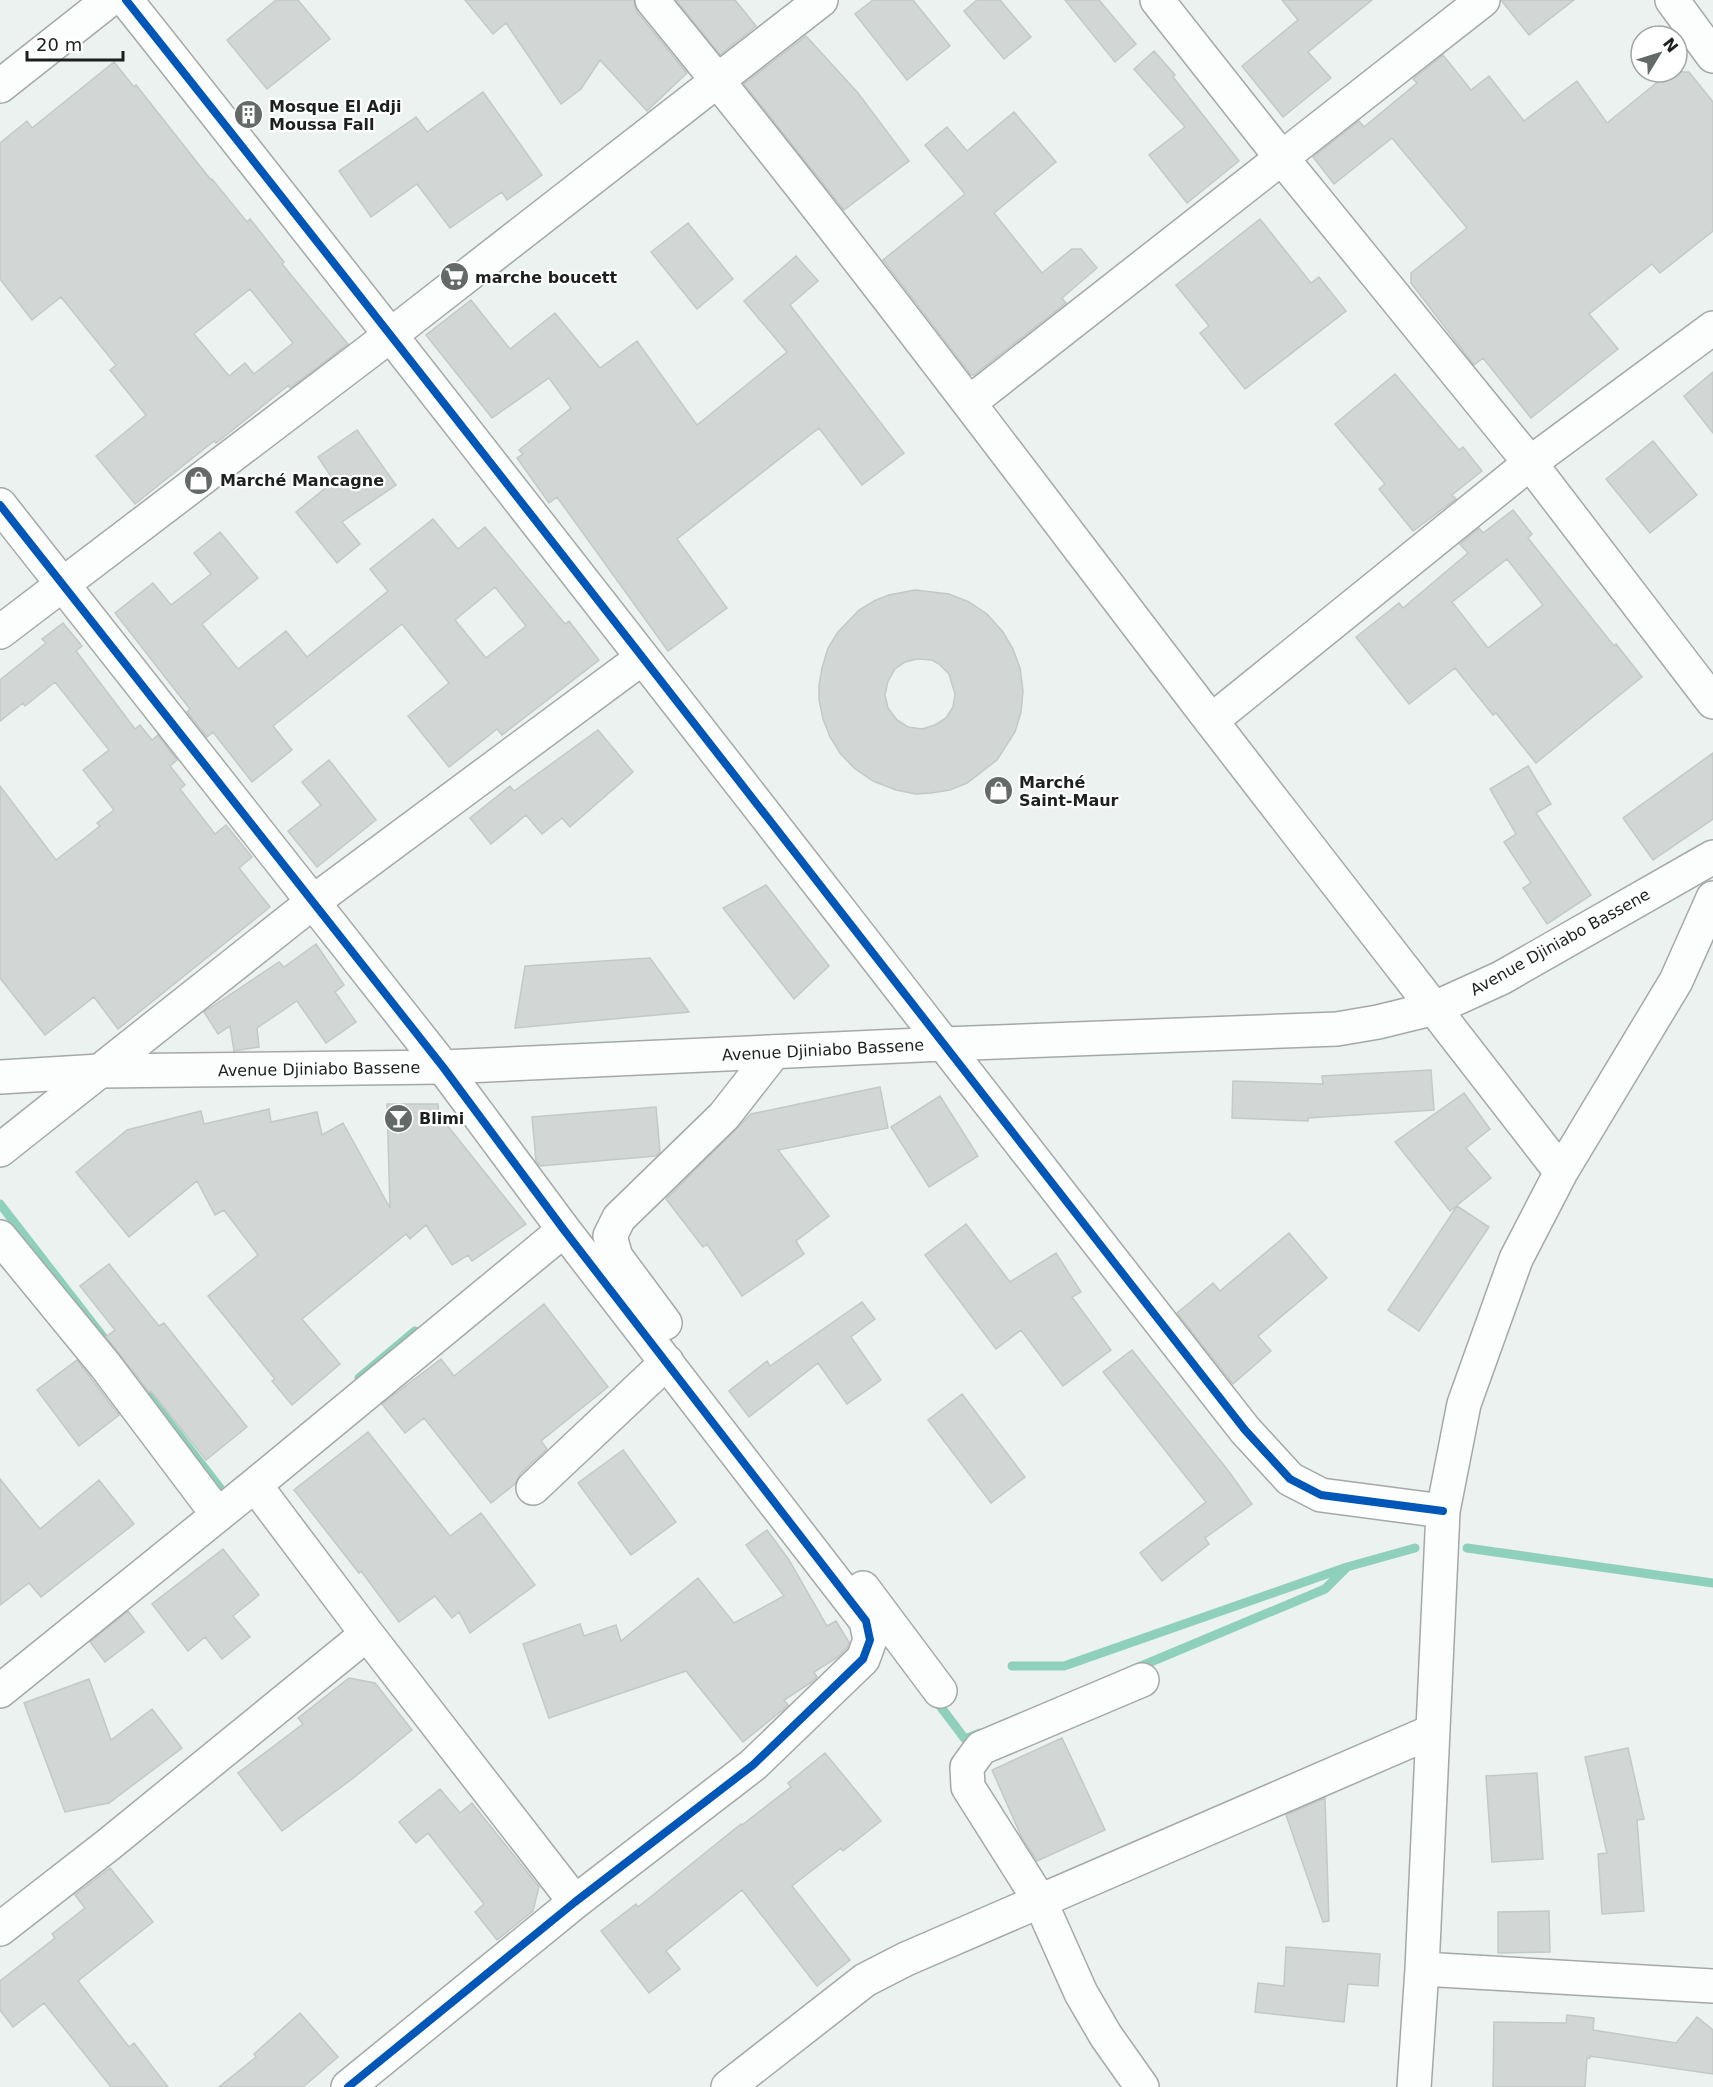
<svg xmlns="http://www.w3.org/2000/svg" width="1713" height="2087" font-family="'DejaVu Sans',sans-serif">
  <style>
    .lines { fill: none; stroke-linecap: round; stroke-linejoin: round }
    .stream { stroke: #8ed0bc; stroke-width: 9 }
    .building { fill: #d2d7d5; stroke: #c3c9c7; stroke-width: 1.5; fill-rule: evenodd }
    .minor-casing { stroke: #a4a9a7; stroke-width: 36 }
    .major-casing { stroke: #a4a9a7; stroke-width: 36 }
    .minor { stroke: #fcfdfd; stroke-width: 33 }
    .major { stroke: #fcfdfd; stroke-width: 33 }
    .cycleway-casing { stroke: #fff; stroke-width: 11 }
    .cycleway { stroke: #0057b8; stroke-width: 8 }
    .labels { text-anchor: middle; dominant-baseline: central; stroke-width: 4.5; stroke-linejoin: round; paint-order: stroke }
    .poi-label { font-size: 16px; font-weight: bold; fill: #1c201f; stroke: #fff; text-anchor: start }
    .street-label { font-size: 16px; fill: #1c201f; stroke: #fff }
  </style>
  <rect width="100%" height="100%" fill="#ebf2ef"/>
  <g class="lines">
    <path class="stream" d="M 0,1204 L 107,1342
      M 359,1378 L 415,1331
      M 145,1391 L 220,1488
      M 1467,1548 L 1713,1583
      M 1012,1666 L 1064,1666 L 1347,1567 L 1415,1548
      M 1134,1669 L 1325,1589 L 1347,1567
      M 934,1698 L 965,1739 L 980,1733"/>
  </g>
  <path class="building" d="M 276,0 L 298,0 L 330,39 L 267,89 L 227,40 Z
    M 465,0 L 634,0 L 637,12 L 687,73 L 647,111 L 600,60 L 581,89 L 561,104 L 506,23 L 493,34 Z
    M 676,0 L 735,0 L 756,26 L 720,55 Z
    M 873,0 L 913,0 L 950,46 L 907,80 L 855,14 Z
    M 977,0 L 1000,0 L 1031,37 L 1004,59 L 964,11 Z
    M 1065,0 L 1099,0 L 1136,44 L 1115,62 Z
    M 1282,0 L 1372,0 L 1308,52 L 1331,78 L 1283,117 L 1242,66 L 1298,20 Z
    M 1501,0 L 1574,0 L 1529,35 Z
    M 806,36 L 858,93 L 909,161 L 844,210 L 744,84 Z
    M 1154,51 L 1175,75 L 1173,77 L 1239,161 L 1187,203 L 1149,155 L 1185,127 L 1134,69 Z
    M 1443,55 L 1471,90 L 1489,76 L 1524,121 L 1577,81 L 1607,123 L 1670,72 L 1677,72 L 1678,66 L 1683,72 L 1689,72 L 1713,102 L 1713,231 L 1660,273 L 1652,264 L 1589,314 L 1618,349 L 1531,418 L 1483,358 L 1474,365 L 1411,283 L 1411,273 L 1467,228 L 1392,138 L 1334,184 L 1313,157 L 1359,121 L 1364,127 L 1417,83 L 1413,79 Z
    M 114,62 L 134,87 L 136,85 L 211,180 L 212,179 L 247,222 L 250,219 L 284,262 L 282,264 L 348,344 L 290,388 L 289,385 L 216,443 L 214,441 L 135,504 L 96,456 L 146,415 L 110,370 L 116,365 L 61,297 L 32,320 L 0,279 L 0,143 L 27,121 L 32,128 ZM 250,289 L 293,343 L 254,374 L 245,363 L 229,376 L 194,334 Z
    M 483,92 L 542,175 L 507,200 L 502,192 L 450,228 L 417,184 L 371,217 L 339,171 L 416,117 L 427,132 Z
    M 1014,112 L 1056,162 L 994,213 L 1042,273 L 1072,249 L 1081,249 L 1097,268 L 1062,298 L 1066,303 L 974,375 L 971,375 L 883,260 L 965,194 L 925,145 L 947,127 L 967,151 Z
    M 1260,219 L 1311,283 L 1319,277 L 1346,311 L 1245,389 L 1200,333 L 1209,326 L 1176,285 Z
    M 688,223 L 733,279 L 697,309 L 651,252 Z
    M 796,256 L 818,281 L 790,305 L 904,453 L 862,485 L 819,428 L 677,539 L 727,608 L 668,651 L 557,497 L 549,503 L 517,458 L 523,454 L 519,450 L 571,408 L 549,378 L 492,418 L 426,335 L 471,300 L 510,349 L 555,313 L 600,368 L 637,341 L 697,425 L 787,352 L 744,301 Z
    M 1713,372 L 1713,433 L 1684,396 Z
    M 1395,374 L 1459,450 L 1463,447 L 1482,471 L 1452,495 L 1456,499 L 1413,531 L 1379,489 L 1385,484 L 1335,424 Z
    M 357,430 L 396,485 L 342,522 L 360,544 L 337,563 L 296,512 L 334,481 L 318,457 Z
    M 1653,441 L 1697,495 L 1650,533 L 1606,479 Z
    M 1513,510 L 1532,534 L 1528,538 L 1614,646 L 1616,644 L 1642,677 L 1536,763 L 1496,713 L 1493,715 L 1455,668 L 1409,704 L 1356,637 L 1399,603 L 1403,608 L 1468,553 L 1460,544 L 1479,528 L 1483,533 ZM 1507,559 L 1543,605 L 1488,648 L 1452,602 Z
    M 433,519 L 458,549 L 485,527 L 565,624 L 569,621 L 599,660 L 502,735 L 497,729 L 449,767 L 408,716 L 449,683 L 402,624 L 273,726 L 292,750 L 252,782 L 213,732 L 207,737 L 187,712 L 190,709 L 115,613 L 153,583 L 171,605 L 211,574 L 194,553 L 220,532 L 258,578 L 202,624 L 238,669 L 286,631 L 307,657 L 388,591 L 370,569 ZM 495,587 L 526,626 L 486,658 L 455,620 Z
    M 915,590 L 949,594 L 969,602 L 987,614 L 1003,632 L 1013,649 L 1020,668 L 1023,691 L 1021,712 L 1015,732 L 997,760 L 967,783 L 950,790 L 931,793 L 916,794 L 896,790 L 873,781 L 854,768 L 840,753 L 830,737 L 823,719 L 819,700 L 819,685 L 822,668 L 828,648 L 838,632 L 859,610 L 874,601 L 889,595 ZM 917,659 L 932,660 L 939,664 L 949,674 L 955,694 L 953,707 L 946,718 L 935,725 L 922,729 L 908,727 L 897,720 L 888,708 L 885,695 L 888,681 L 895,669 L 905,662 Z
    M 63,623 L 82,646 L 76,651 L 135,729 L 140,725 L 152,740 L 158,735 L 177,760 L 170,766 L 185,785 L 180,789 L 215,834 L 226,825 L 252,857 L 239,868 L 270,907 L 118,1029 L 94,997 L 45,1035 L 0,978 L 0,786 L 56,860 L 100,826 L 97,823 L 114,810 L 83,770 L 109,750 L 55,682 L 25,706 L 23,703 L 0,721 L 0,680 L 46,643 L 42,639 Z
    M 598,730 L 633,772 L 570,827 L 562,818 L 542,834 L 526,815 L 491,844 L 470,818 L 510,786 L 514,791 Z
    M 1713,753 L 1713,819 L 1653,860 L 1623,818 Z
    M 329,760 L 376,820 L 317,867 L 288,831 L 321,805 L 302,782 Z
    M 1528,766 L 1551,804 L 1536,813 L 1591,895 L 1547,924 L 1523,888 L 1531,883 L 1504,842 L 1516,834 L 1490,789 Z
    M 766,885 L 829,966 L 794,999 L 723,908 Z
    M 316,944 L 344,985 L 335,992 L 356,1022 L 326,1043 L 297,1001 L 257,1028 L 259,1047 L 234,1051 L 230,1026 L 218,1034 L 204,1012 L 279,962 L 284,967 Z
    M 650,958 L 689,1012 L 515,1028 L 525,966 Z
    M 1431,1070 L 1434,1110 L 1308,1118 L 1308,1121 L 1232,1118 L 1233,1081 L 1323,1084 L 1322,1076 Z
    M 880,1087 L 888,1128 L 778,1150 L 829,1216 L 796,1241 L 804,1254 L 742,1296 L 707,1244 L 703,1247 L 666,1199 L 751,1114 Z
    M 1464,1093 L 1490,1129 L 1466,1148 L 1491,1178 L 1450,1211 L 1395,1142 Z
    M 940,1096 L 978,1156 L 929,1187 L 891,1127 Z
    M 387,1104 L 438,1104 L 439,1115 L 526,1224 L 472,1261 L 468,1255 L 452,1265 L 426,1225 L 410,1239 L 406,1234 L 302,1319 L 340,1364 L 292,1405 L 272,1381 L 275,1379 L 208,1296 L 258,1255 L 224,1210 L 215,1215 L 197,1181 L 129,1237 L 76,1172 L 127,1130 L 201,1111 L 204,1124 L 269,1109 L 271,1122 L 317,1112 L 322,1135 L 343,1123 L 390,1208 Z
    M 656,1107 L 660,1152 L 656,1156 L 540,1166 L 536,1161 L 532,1117 Z
    M 1457,1206 L 1489,1227 L 1419,1331 L 1388,1310 Z
    M 966,1224 L 1010,1282 L 1056,1253 L 1081,1292 L 1072,1297 L 1111,1350 L 1063,1386 L 1021,1330 L 996,1349 L 925,1255 Z
    M 1289,1233 L 1327,1278 L 1258,1336 L 1271,1351 L 1233,1384 L 1177,1313 L 1213,1283 L 1220,1291 Z
    M 109,1264 L 159,1326 L 164,1323 L 247,1427 L 206,1460 L 151,1391 L 149,1392 L 106,1337 L 115,1330 L 80,1286 Z
    M 862,1302 L 875,1319 L 851,1337 L 881,1380 L 847,1404 L 818,1363 L 749,1417 L 729,1391 L 767,1361 L 770,1366 Z
    M 544,1304 L 608,1387 L 541,1441 L 547,1449 L 520,1474 L 515,1484 L 491,1503 L 424,1418 L 405,1433 L 382,1404 L 441,1359 L 454,1376 Z
    M 1132,1350 L 1230,1473 L 1252,1504 L 1205,1538 L 1209,1544 L 1162,1581 L 1140,1553 L 1206,1502 L 1103,1372 Z
    M 77,1360 L 119,1415 L 79,1446 L 37,1390 Z
    M 962,1394 L 1025,1477 L 991,1503 L 928,1420 Z
    M 368,1432 L 450,1536 L 481,1513 L 535,1585 L 470,1633 L 459,1612 L 452,1618 L 435,1596 L 399,1622 L 361,1571 L 359,1573 L 294,1490 Z
    M 623,1450 L 676,1522 L 631,1555 L 578,1483 Z
    M 0,1479 L 40,1529 L 99,1480 L 134,1524 L 41,1597 L 29,1583 L 0,1605 Z
    M 767,1530 L 789,1560 L 827,1626 L 836,1621 L 849,1642 L 847,1648 L 838,1657 L 814,1672 L 817,1677 L 812,1682 L 784,1700 L 788,1705 L 785,1708 L 743,1742 L 686,1671 L 549,1718 L 523,1644 L 580,1624 L 584,1636 L 616,1625 L 621,1641 L 698,1578 L 734,1623 L 784,1596 L 746,1545 Z
    M 223,1549 L 259,1595 L 233,1616 L 250,1637 L 222,1659 L 205,1637 L 188,1651 L 152,1604 Z
    M 128,1611 L 144,1632 L 105,1662 L 90,1642 Z
    M 349,1678 L 375,1683 L 412,1730 L 356,1776 L 282,1831 L 238,1773 L 303,1724 L 298,1718 Z
    M 89,1679 L 111,1740 L 152,1709 L 182,1748 L 109,1803 L 65,1812 L 24,1703 Z
    M 1062,1738 L 1105,1830 L 1037,1861 L 1022,1838 L 992,1770 Z
    M 1628,1748 L 1644,1819 L 1637,1820 L 1644,1911 L 1602,1914 L 1598,1854 L 1607,1853 L 1585,1757 Z
    M 825,1753 L 881,1821 L 843,1851 L 841,1848 L 792,1886 L 850,1960 L 817,1986 L 742,1890 L 666,1951 L 680,1969 L 649,1993 L 601,1931 L 636,1904 L 638,1907 L 741,1824 L 742,1825 L 791,1787 L 788,1783 Z
    M 1537,1773 L 1543,1859 L 1492,1862 L 1486,1776 Z
    M 440,1789 L 460,1813 L 472,1803 L 539,1887 L 533,1911 L 497,1940 L 475,1912 L 484,1904 L 428,1833 L 416,1843 L 399,1822 Z
    M 1325,1798 L 1329,1921 L 1323,1922 L 1286,1815 Z
    M 110,1868 L 153,1922 L 78,1981 L 129,2047 L 134,2043 L 168,2087 L 111,2087 L 44,2003 L 13,2027 L 0,2010 L 0,1981 L 55,1938 L 52,1934 L 85,1908 L 75,1895 Z
    M 1549,1911 L 1550,1952 L 1498,1953 L 1498,1912 Z
    M 1286,1947 L 1380,1954 L 1378,1986 L 1348,1984 L 1344,2022 L 1255,2012 L 1258,1983 L 1284,1986 Z
    M 300,2013 L 338,2057 L 303,2087 L 219,2087 L 256,2057 L 254,2054 Z
    M 1567,2015 L 1594,2018 L 1593,2030 L 1676,2043 L 1697,2017 L 1713,2030 L 1713,2074 L 1590,2056 L 1590,2058 L 1587,2058 L 1585,2087 L 1493,2087 L 1494,2022 L 1566,2023 Z"/>
  <g class="lines">
    <defs>
      <path id="minor" d="M 126,0 C 503,474 872,954 1245,1430 L 1290,1479 L 1321,1495 L 1443,1511
        M 652,0 C 844,234 1025,478 1209,718 C 1326,870 1445,1021 1561,1172
        M 1157,0 L 1281,157 L 1530,463 L 1713,702
        M 1672,0 L 1713,56
        M 0,86 L 109,0
        M 969,403 L 1483,0
        M 0,505 L 443,1067 L 564,1230 L 866,1621 L 870,1640 L 863,1659 L 753,1765 L 575,1902 L 348,2087
        M 0,632 L 392,334 L 821,0
        M 1211,721 L 1530,463 L 1713,328
        M 0,1150 L 313,902 L 642,658
        M 0,1237 L 105,1365 L 218,1515
        M 665,1323 L 616,1257 L 610,1236 L 619,1218 L 724,1116 L 774,1052
        M 255,1485 L 367,1634 L 575,1902
        M 533,1488 L 667,1362
        M 863,1588 L 940,1691
        M 0,1691 L 255,1485 L 564,1230
        M 0,1929 L 108,1845 L 367,1634
        M 1422,1969 L 1713,1986
        M 728,2087 L 865,1980 L 906,1959 L 1433,1731
        M 1142,2087 L 1106,2036 L 1081,1993 L 1040,1901 L 968,1787 L 967,1767 L 981,1748 L 1142,1680
        M 1414,2087 L 1422,1969 L 1443,1511 L 1464,1404 L 1516,1259 L 1561,1172 L 1676,981 L 1713,898"/>
      <path id="major" d="M 0,1077 L 100,1071 L 443,1067 L 943,1044 L 1337,1029 L 1378,1022 L 1435,1008 L 1501,978 L 1713,857"/>
    </defs>
    <use href="#minor" class="minor-casing"/>
    <use href="#major" class="major-casing"/>
    <use href="#minor" class="minor"/>
    <use href="#major" class="major"/>
    <defs>
      <path id="cycleway" d="M 126,0 C 503,474 872,954 1245,1430 L 1290,1479 L 1321,1495 L 1443,1511
        M 0,505 L 443,1067 L 564,1230 L 866,1621 L 870,1640 L 863,1659 L 753,1765 L 575,1902 L 348,2087"/>
    </defs>
    <use href="#cycleway" class="cycleway-casing"/>
    <use href="#cycleway" class="cycleway"/>
  </g>
  <defs>
    <symbol id="building-disc" viewBox="-11 -11 22 22"><circle r="9.5" fill="#646a68" stroke="#fff"/><path d="M-4-6H4V6H1V3H-1V6H-4ZM-2.5-4.3h1.7v1.8h-1.7ZM.8-4.3h1.7v1.8H.8ZM-2.5-1h1.7V.8h-1.7ZM.8-1h1.7V.8H.8Z" fill="#fff"/></symbol>
    <symbol id="supermarket-disc" viewBox="-11 -11 22 22"><circle r="9.5" fill="#646a68" stroke="#fff"/><path d="M-6-5.5h2.5l.6 2H6L4.5 2H-2.5L-4.4-4H-6ZM-1.5 3.2a1.3 1.3 0 1 0 .1 0ZM3 3.2a1.3 1.3 0 1 0 .1 0Z" fill="#fff"/></symbol>
    <symbol id="shop-disc" viewBox="-11 -11 22 22"><circle r="9.5" fill="#646a68" stroke="#fff"/><path d="M-5-2.5h2.3a2.7 3.5 0 0 1 5.4 0H5L5.5 6h-11ZM-1.5-2.5h3a1.5 2.3 0 0 0-3 0Z" fill="#fff"/></symbol>
    <symbol id="bar-disc" viewBox="-11 -11 22 22"><circle r="9.5" fill="#646a68" stroke="#fff"/><path d="M-6-5H6L.8 .8V4.5H3.5V6h-7V4.5H-.8V.8Z" fill="#fff"/></symbol>
  </defs>
  <g fill-rule="evenodd">
    <use href="#building-disc" x="232" y="98" width="33" height="33"/>
    <use href="#supermarket-disc" x="438" y="260" width="33" height="33"/>
    <use href="#shop-disc" x="182" y="464" width="33" height="33"/>
    <use href="#shop-disc" x="982" y="774" width="33" height="33"/>
    <use href="#bar-disc" x="382" y="1102" width="33" height="33"/>
  </g>
  <g class="labels">
    <g class="poi-label">
      <text x="269" y="106">Mosque El Adji<tspan x="269" dy="18">Moussa Fall</tspan></text>
      <text x="475" y="277">marche boucett</text>
      <text x="220" y="480">Marché Mancagne</text>
      <text x="1019" y="782">Marché<tspan x="1019" dy="18">Saint-Maur</tspan></text>
      <text x="419" y="1118">Blimi</text>
    </g>
    <g class="street-label">
      <text transform="translate(1560 942) rotate(-29)">Avenue Djiniabo Bassene</text>
      <text transform="translate(823 1050) rotate(-3)">Avenue Djiniabo Bassene</text>
      <text transform="translate(319 1069) rotate(-1)">Avenue Djiniabo Bassene</text>
    </g>
  </g>
  <g transform="translate(1659 54) rotate(52)"><circle r="28" fill="#ffffff" stroke="#a4a6a5" stroke-width="1.5"/>
  <path d="M0-4.5L10 22L0 15L-10 22Z" fill="#646a68"/>
  <text y="-9" font-size="16" font-weight="bold" text-anchor="middle" fill="#1c201f">N</text>
  </g>
  <path d="M27 51v9h96v-9" fill="none" stroke="#1c201f" stroke-width="3"/>
  <text x="36" y="51" font-size="18" fill="#1c201f" stroke="#ffffff" stroke-width="4.5" paint-order="stroke">20 m</text>
</svg>
